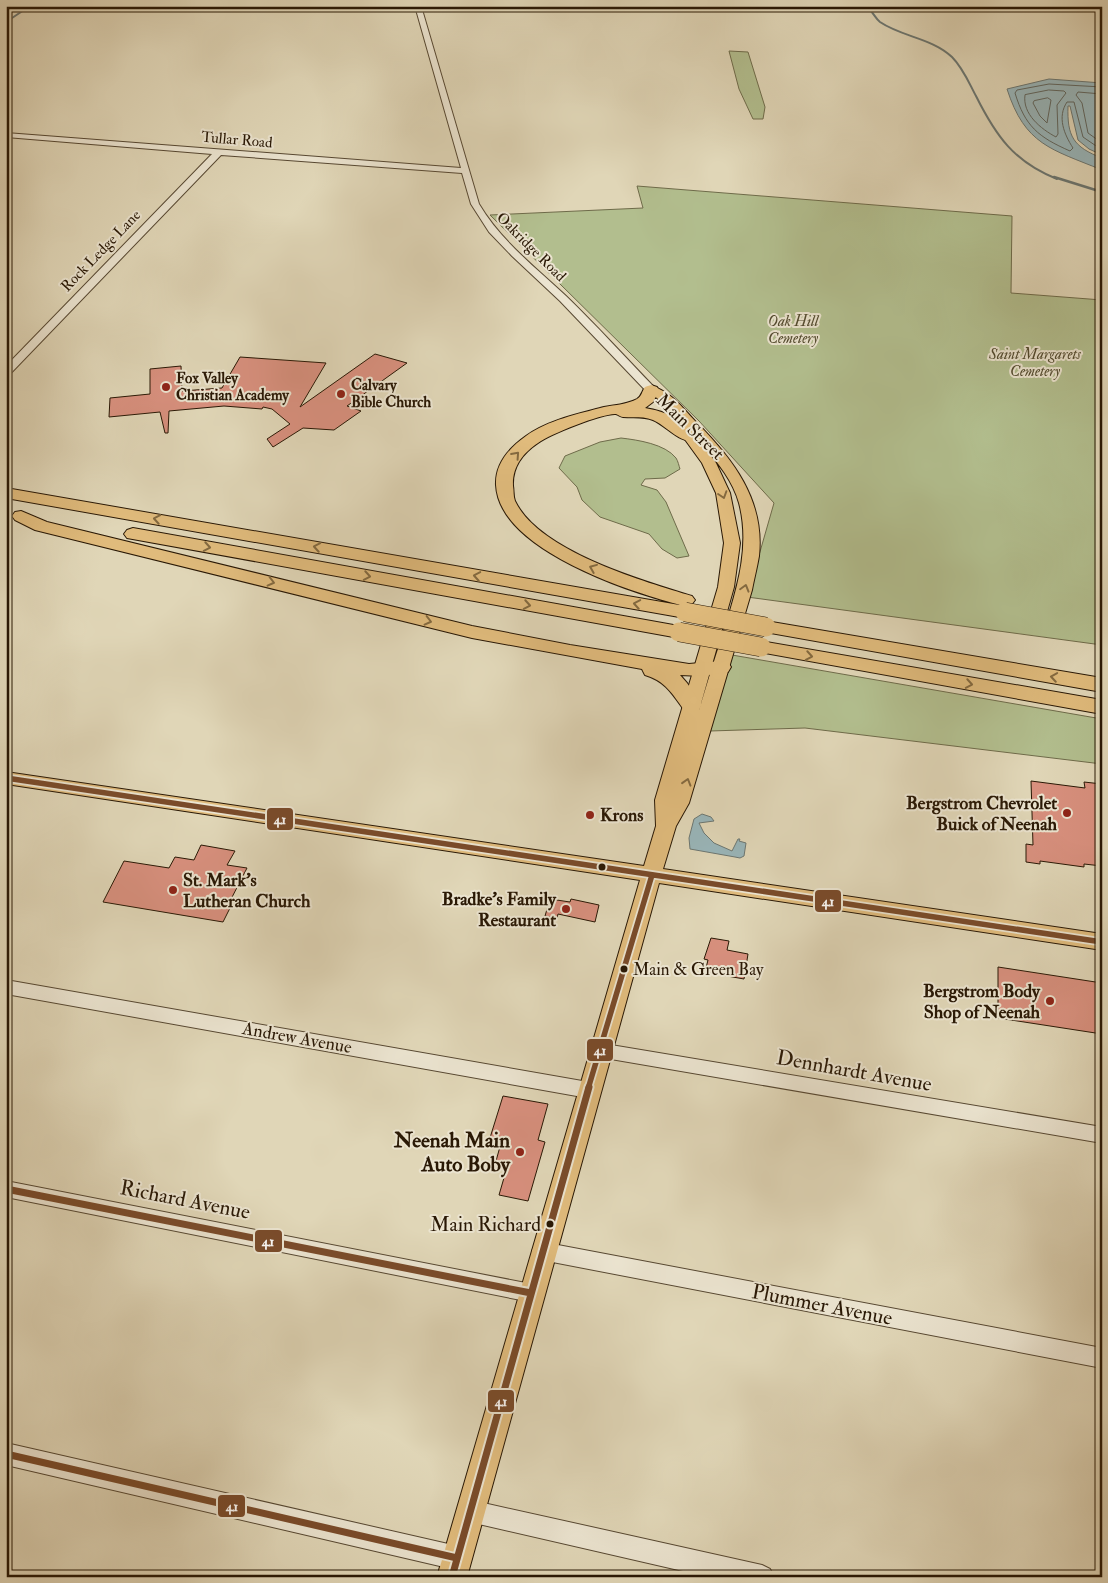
<svg xmlns="http://www.w3.org/2000/svg" width="1108" height="1583" font-family="'IM FELL Double Pica',serif">
  <style>
    .green { fill: #b2be8e; stroke: #6e6b4a }
    .water { fill: #99b6ba; stroke: #6c7772 }
    .lines { fill: none; stroke-linecap: round; stroke-linejoin: round }
    .shore { stroke: #616760; stroke-width: 1 }
    .stream-far1 { stroke: #6c7772; stroke-width: 2 }
    .stream { stroke: #6c7772; stroke-width: 2.5 }
    .building { fill: #d8907e; stroke: #291805 }
    .minor-casing { stroke: #574832; stroke-width: 2 }
    .major-casing { stroke: #291805; stroke-width: 2 }
    .highway-casing { stroke: #291805; stroke-width: 2 }
    .minor { fill: #ebe4d0; fill-rule: evenodd }
    .major { fill: #e0bb7c; fill-rule: evenodd }
    .highway { fill: #e0bb7c; fill-rule: evenodd }
    .highway-bridge-casing { stroke: #291805; stroke-width: 20; stroke-linecap: butt }
    .highway-bridge { stroke: #e0bb7c; stroke-width: 19 }
    .bus-1-far1-casing { stroke: #ebe4d0; stroke-width: 9 }
    .bus-1-casing { stroke: #ebe4d0; stroke-width: 11 }
    .bus-1-far1 { stroke: #7a4b2a; stroke-width: 5.5 }
    .bus-1 { stroke: #7a4b2a; stroke-width: 7 }
    .oneway { stroke: #846a40 }
    .poi-dot { fill: #8f2418; stroke: #ebe4d0; stroke-width: 2 }
    .bus-dot { fill: #291805; stroke: #ebe4d0; stroke-width: 2 }
    .labels { text-anchor: middle; dominant-baseline: central; stroke-width: 4; stroke-linejoin: round; paint-order: stroke }
    .far-street-label { font-size: 15px; fill: #291805; stroke: #ebe4d0 }
    .far-park-label { font-size: 15px; font-style: italic; fill: #524a2e; stroke: #ebe4d0 }
    .far-poi-label { font-size: 15px; font-weight: bold; fill: #291805; stroke: #ebe4d0; text-anchor: start }
    .bus-label { font-size: 17px; fill: #291805; stroke: #ebe4d0; text-anchor: start }
    .street-label { font-size: 18px; fill: #291805; stroke: #ebe4d0 }
    .poi-label { font-size: 18px; font-weight: bold; fill: #291805; stroke: #ebe4d0; text-anchor: end }
    .near-bus-label { font-size: 20px; fill: #291805; stroke: #ebe4d0; text-anchor: end }
    .near-street-label { font-size: 21px; fill: #291805; stroke: #ebe4d0 }
    .near-poi-label { font-size: 21px; font-weight: bold; fill: #291805; stroke: #ebe4d0; text-anchor: end }
    .line-badge { stroke: #ebe4d0; stroke-width: 2 }
    .badge-label { font-size: 14px; text-anchor: middle; font-weight: bold; fill: #fff }
  </style>
  <rect width="100%" height="100%" fill="#e0d6b7"/>
  <filter id="stains"><feTurbulence type="fractalNoise" baseFrequency=".004" numOctaves="4"/><feColorMatrix values="0 0 0 0 .2 0 0 0 0 .09 0 0 0 0 .02 0 0 0 .5 -.17"/></filter>
  <radialGradient id="worn" r=".72"><stop offset=".6" stop-color="#630" stop-opacity="0"/><stop offset="1" stop-color="#630" stop-opacity=".3"/></radialGradient>
  <path class="green" d="M 729,51 L 748,52 L 765,107 L 763,119 L 753,119 L 739,89 Z
    M 637,186 L 1012,216 L 1011,293 L 1102,300 L 1102,645 L 747,597 L 774,503 L 699,421 L 490,215 L 643,208 Z
    M 621,438 C 638,440 665,444 676,458 C 678,461 679,466 680,469 L 665,478 L 645,479 L 641,485 L 657,490 L 666,502 L 689,556 L 677,558 L 662,549 L 649,534 L 600,517 L 582,500 L 577,487 L 559,468 L 565,456 L 600,442 Z
    M 732,655 L 1102,719 L 1102,764 L 805,728 L 710,731 Z"/>
  <path class="water" d="M 1049,79 L 1102,83 L 1102,155 L 1089,149 L 1078,140 L 1070,106 L 1068,106 C 1067,136 1073,147 1102,158 L 1102,170 C 1051,149 1025,145 1007,89 Z
    M 702,814 L 711,817 L 714,821 L 699,823 L 704,833 L 714,843 L 732,851 L 738,839 L 740,839 L 739,841 L 746,843 L 744,856 L 740,858 L 735,857 L 690,849 L 689,838 L 694,819 Z"/>
  <g class="lines">
    <path class="shore" d="M 1102,87 L 1049,84 L 1017,90 L 1015,93 C 1025,126 1038,137 1070,151 L 1073,148 C 1064,134 1057,117 1067,102 L 1074,102 L 1083,137 L 1102,150
      M 1049,90 L 1064,91 L 1066,93 L 1057,105 L 1058,134 L 1056,137 C 1041,129 1022,114 1025,95 Z
      M 1102,94 L 1078,92 L 1076,95 L 1082,103 L 1088,133 L 1102,143
      M 1048,98 L 1051,100 L 1047,123 L 1040,116 L 1033,103 L 1034,101 Z"/>
    <path class="stream-far1" d="M 871,6 L 870,10 C 874,14 876,19 880,22 C 902,37 932,38 952,57 C 963,68 969,83 976,96 C 996,136 1014,162 1057,179
      M 6,22 L 30,6"/>
    <path class="stream" d="M 1054,177 L 1102,192"/>
  </g>
  <path class="building" d="M 375,354 L 407,363 L 347,406 L 361,411 L 334,430 L 303,428 L 273,447 L 267,439 L 290,424 L 272,409 L 263,407 L 262,409 L 224,406 L 169,411 L 168,433 L 165,433 L 160,412 L 109,417 L 110,398 L 150,394 L 150,369 L 181,366 L 182,391 L 222,388 L 240,357 L 326,363 L 300,407 Z
    M 1031,781 L 1085,788 L 1084,782 L 1102,784 L 1102,866 L 1084,864 L 1084,867 L 1040,861 L 1040,864 L 1026,862 L 1026,844 L 1033,845 Z
    M 201,845 L 235,851 L 227,865 L 247,868 L 228,905 L 231,906 L 223,922 L 103,902 L 124,861 L 169,868 L 175,857 L 194,860 Z
    M 550,899 L 570,902 L 571,899 L 599,905 L 595,922 L 558,914 L 557,918 L 545,916 Z
    M 711,938 L 729,941 L 727,950 L 748,954 L 744,979 L 705,972 L 708,960 L 704,959 Z
    M 998,967 L 1102,983 L 1102,1034 L 998,1018 Z
    M 503,1096 L 548,1104 L 538,1140 L 545,1142 L 528,1201 L 499,1195 L 508,1164 L 496,1161 L 501,1143 L 489,1141 Z"/>
  <g class="lines">
    <defs>
      <path id="minor" d="M 415,6 L 421,6 L 479,204 C 501,241 535,267 566,296 C 597,326 625,357 655,388 L 656,390 L 655,392 L 647,392 L 560,301 L 512,256 L 489,232 L 471,204 L 462,173 L 221,155 L 10,374 L 6,375 L 6,366 L 212,154 L 6,137 L 6,133 L 461,168 Z
        M 6,980 L 588,1082 L 594,1085 L 597,1090 L 594,1095 L 588,1098 L 6,994 Z
        M 599,1043 L 1102,1127 L 1102,1143 L 599,1057 L 593,1055 L 590,1050 L 593,1045 Z
        M 6,1181 L 531,1284 L 538,1286 L 541,1293 L 538,1300 L 531,1302 L 6,1197 Z
        M 542,1242 L 1102,1348 L 1102,1368 L 542,1260 L 535,1257 L 532,1251 L 535,1245 Z
        M 6,1443 L 457,1546 L 465,1550 L 469,1558 L 465,1566 L 457,1570 L 6,1465 Z
        M 470,1500 L 762,1565 L 770,1569 L 774,1577 L 709,1577 L 470,1522 L 462,1519 L 459,1511 L 462,1503 Z"/>
      <path id="major" d="M 651,386 C 670,391 682,407 695,421 C 733,459 765,500 759,556 C 757,568 754,579 752,590 L 689,803 L 676,826 L 663,869 L 1102,934 L 1102,950 L 659,883 L 467,1577 L 437,1577 L 640,880 L 6,784 L 6,772 L 644,866 L 656,826 L 655,800 L 718,587 L 724,543 L 716,493 L 702,463 L 681,434 L 683,431 L 689,430 L 657,398 L 644,390 L 646,387 ZM 703,445 C 718,463 733,481 739,503 C 751,548 736,591 723,634 C 714,660 706,687 698,714 L 734,587 L 740,543 L 730,493 L 716,463 Z"/>
      <path id="highway" d="M 651,385 L 657,387 L 659,391 L 653,402 L 645,408 C 664,411 687,420 698,437 L 696,441 C 680,444 667,426 653,420 C 643,416 634,418 623,417 C 621,417 619,415 616,414 C 603,413 550,434 538,443 C 523,453 512,467 513,486 C 514,491 513,496 515,501 C 539,551 642,581 692,596 L 695,600 L 692,604 L 685,606 C 632,593 499,550 496,485 C 495,464 509,448 526,436 C 548,420 578,414 604,407 C 615,405 628,404 637,399 C 642,396 642,391 645,387 Z
        M 6,488 L 685,606 L 692,608 L 695,612 L 692,616 L 685,618 L 6,498 Z
        M 21,511 L 47,522 L 472,626 L 570,645 L 689,664 L 721,661 L 728,662 L 731,667 L 728,672 L 702,676 L 680,675 L 687,683 L 702,705 L 698,710 L 691,712 L 684,710 C 672,693 665,681 645,675 L 642,669 L 472,638 L 35,530 L 15,520 L 12,516 L 15,512 Z
        M 133,528 L 679,626 L 686,628 L 689,632 L 686,636 L 679,638 L 127,538 L 124,534 L 127,530 Z
        M 766,621 L 1102,678 L 1102,692 L 759,631 L 756,627 L 759,623 Z
        M 761,641 L 1102,700 L 1102,714 L 754,651 L 751,647 L 754,643 Z"/>
    </defs>
    <use href="#minor" class="minor-casing"/>
    <use href="#major" class="major-casing"/>
    <use href="#highway" class="highway-casing"/>
    <use href="#minor" class="minor"/>
    <use href="#major" class="major"/>
    <use href="#highway" class="highway"/>
    <defs>
      <path id="highway-bridge" d="M 685,612 L 766,627
        M 679,632 L 761,647"/>
    </defs>
    <use href="#highway-bridge" class="highway-bridge-casing"/>
    <use href="#highway-bridge" class="highway-bridge"/>
    <defs>
      <path id="bus-1-far1" d="M 6,778 L 1102,942
        M 588,1089 L 652,875"/>
      <path id="bus-1" d="M 6,1189 L 531,1293
        M 6,1454 L 457,1558
        M 452,1577 L 589,1087"/>
    </defs>
    <use href="#bus-1-far1" class="bus-1-far1-casing"/>
    <use href="#bus-1" class="bus-1-casing"/>
    <use href="#bus-1-far1" class="bus-1-far1"/>
    <use href="#bus-1" class="bus-1"/>
  </g>
  <defs><path id="oneway-chevron" d="M-2-3.5L2.5 0L-2 3.5" fill="none" stroke-width="1.6" stroke-linecap="round" stroke-linejoin="round" transform="scale(1.25)"/></defs>
  <g class="oneway">
    <use href="#oneway-chevron" transform="translate(516 455) rotate(-48)"/>
    <use href="#oneway-chevron" transform="translate(723 495) rotate(72)"/>
    <use href="#oneway-chevron" transform="translate(157 519) rotate(-170)"/>
    <use href="#oneway-chevron" transform="translate(207 547) rotate(10)"/>
    <use href="#oneway-chevron" transform="translate(317 547) rotate(-170)"/>
    <use href="#oneway-chevron" transform="translate(593 568) rotate(-158)"/>
    <use href="#oneway-chevron" transform="translate(367 576) rotate(10)"/>
    <use href="#oneway-chevron" transform="translate(477 576) rotate(-170)"/>
    <use href="#oneway-chevron" transform="translate(271 582) rotate(14)"/>
    <use href="#oneway-chevron" transform="translate(745 588) rotate(-74)"/>
    <use href="#oneway-chevron" transform="translate(637 604) rotate(-170)"/>
    <use href="#oneway-chevron" transform="translate(527 605) rotate(10)"/>
    <use href="#oneway-chevron" transform="translate(428 621) rotate(14)"/>
    <use href="#oneway-chevron" transform="translate(809 656) rotate(10)"/>
    <use href="#oneway-chevron" transform="translate(1054 677) rotate(-171)"/>
    <use href="#oneway-chevron" transform="translate(969 684) rotate(10)"/>
    <use href="#oneway-chevron" transform="translate(687 782) rotate(-73)"/>
  </g>
  <g class="poi-dot">
    <circle cx="166" cy="387" r="5"/>
    <circle cx="341" cy="394" r="5"/>
    <circle cx="1067" cy="813" r="5"/>
    <circle cx="590" cy="815" r="5"/>
    <circle cx="173" cy="890" r="5"/>
    <circle cx="566" cy="909" r="5"/>
    <circle cx="1050" cy="1001" r="5"/>
    <circle cx="520" cy="1152" r="5"/>
  </g>
  <g class="bus-dot">
    <circle cx="602" cy="867" r="4.5"/>
    <circle cx="624" cy="969" r="4.5"/>
    <circle cx="550" cy="1224" r="4.5"/>
  </g>
  <g class="labels">
    <g class="far-street-label">
      <text transform="translate(237 140) rotate(5)">Tullar Road</text>
      <text transform="translate(531 247) rotate(45)">Oakridge Road</text>
      <text transform="translate(101 251) rotate(-46)">Rock Ledge Lane</text>
    </g>
    <g class="far-park-label">
      <text x="793" y="321">Oak Hill<tspan x="793" dy="17">Cemetery</tspan></text>
      <text x="1035" y="354">Saint Margarets<tspan x="1035" dy="17">Cemetery</tspan></text>
    </g>
    <g class="far-poi-label">
      <text x="176" y="378">Fox Valley<tspan x="176" dy="17">Christian Academy</tspan></text>
      <text x="351" y="385">Calvary<tspan x="351" dy="17">Bible Church</tspan></text>
    </g>
    <g class="bus-label">
      <text x="633" y="969">Main &amp; Green Bay</text>
    </g>
    <g class="street-label">
      <text transform="translate(690 427) rotate(44)">Main Street</text>
      <text transform="translate(297 1038) rotate(10)">Andrew Avenue</text>
    </g>
    <g class="poi-label">
      <text x="1057" y="803">Bergstrom Chevrolet<tspan x="1057" dy="21">Buick of Neenah</tspan></text>
      <text x="600" y="815" text-anchor="start">Krons</text>
      <text x="183" y="880" text-anchor="start">St. Mark's<tspan x="183" dy="21">Lutheran Church</tspan></text>
      <text x="556" y="899">Bradke's Family<tspan x="556" dy="21">Restaurant</tspan></text>
      <text x="1040" y="991">Bergstrom Body<tspan x="1040" dy="21">Shop of Neenah</tspan></text>
    </g>
    <g class="near-bus-label">
      <text x="541" y="1224">Main Richard</text>
    </g>
    <g class="near-street-label">
      <text transform="translate(854 1071) rotate(10)">Dennhardt Avenue</text>
      <text transform="translate(185 1200) rotate(11)">Richard Avenue</text>
      <text transform="translate(822 1305) rotate(11)">Plummer Avenue</text>
    </g>
    <g class="near-poi-label">
      <text x="510" y="1140">Neenah Main<tspan x="510" dy="24">Auto Boby</tspan></text>
    </g>
  </g>
  <g class="line-badge">
    <rect x="266" y="807" width="28" height="24" rx="5" fill="#7a4b2a"/>
    <rect x="814" y="889" width="28" height="24" rx="5" fill="#7a4b2a"/>
    <rect x="586" y="1038" width="28" height="24" rx="5" fill="#7a4b2a"/>
    <rect x="254" y="1229" width="29" height="24" rx="5" fill="#7a4b2a"/>
    <rect x="487" y="1389" width="28" height="24" rx="5" fill="#7a4b2a"/>
    <rect x="217" y="1494" width="29" height="24" rx="5" fill="#7a4b2a"/>
  </g>
  <g class="badge-label">
    <text x="280" y="824">41</text>
    <text x="828" y="906">41</text>
    <text x="600" y="1055">41</text>
    <text x="268" y="1246">41</text>
    <text x="501" y="1406">41</text>
    <text x="232" y="1511">41</text>
  </g>
  <rect width="1108" height="1583" fill="none" stroke="#e0d6b7" stroke-width="25"/>
  <rect x="8" y="8" width="1093" height="1568" fill="none" stroke="#291805" stroke-width="2.5"/>
  <rect x="12" y="12" width="1083" height="1558" fill="none" stroke="#291805"/>
  <rect width="100%" height="100%" filter="url(#stains)"/>
  <rect width="100%" height="100%" fill="url(#worn)"/>
</svg>
